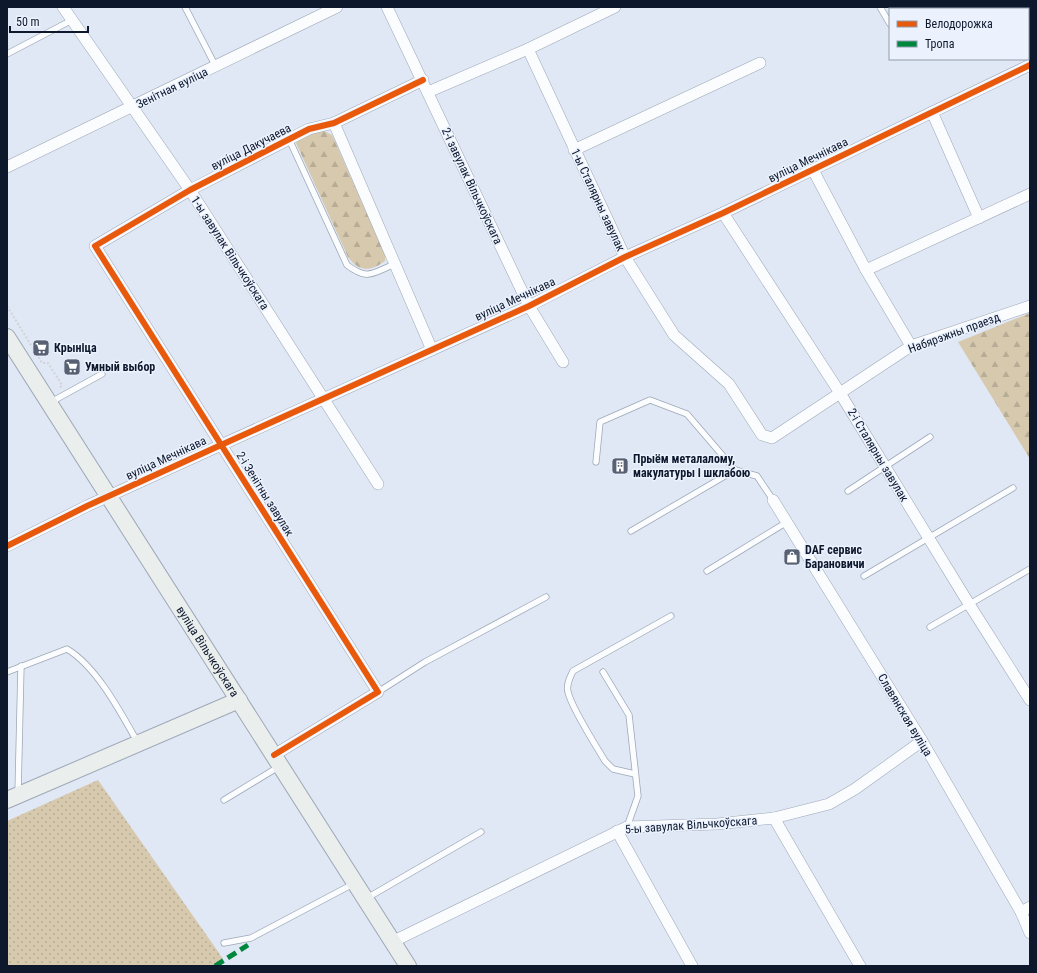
<svg xmlns="http://www.w3.org/2000/svg" width="1037" height="973" font-family="'Roboto Condensed',sans-serif">
  <defs>
    <pattern id="grass-dots" width="8" height="8" patternUnits="userSpaceOnUse"><rect width="8" height="8" fill="#d7c9ae"/><path d="M2 2h.1M6 6h.1" fill="none" stroke="#b7ac96" stroke-width="1.8" stroke-linecap="round"/></pattern>
    <pattern id="forest-firs" width="22" height="20" patternUnits="userSpaceOnUse"><rect width="22" height="20" fill="#d7c9ae"/><path d="M5 1l3.5 6h-7zM16 11l3.5 6h-7z" fill="#b7ac96"/></pattern>
  </defs>
  <rect width="100%" height="100%" fill="#e0e8f5"/>
  <polygon fill="url(#grass-dots)" points="98,780 219,953 224,961 213,966 7,966 7,821"/>
  <g fill="url(#forest-firs)">
    <path d="M 324,131 L 332,135 L 385,254 L 385,261 C 370,272 359,272 348,257 L 296,143 C 302,135 314,132 324,131 Z"/>
    <polygon points="1030,313 1030,459 958,342"/>
  </g>
  <g fill="none" stroke-linecap="round" stroke-linejoin="round">
    <g stroke="#9ea7b7" stroke-width="7">
      <g id="lane">
        <polyline points="185,7 216,67"/>
        <polyline points="880,7 890,24"/>
        <polyline points="944,9 948,7"/>
        <polyline points="7,54 72,20"/>
        <path d="M 289,139 L 347,265 C 368,281 372,273 395,264"/>
        <polyline points="51,402 102,374"/>
        <polyline points="596,462 600,422 650,400 687,414 735,470"/>
        <polyline points="848,491 930,437"/>
        <polyline points="631,531 735,470 757,476 773,500"/>
        <polyline points="707,571 787,522"/>
        <polyline points="864,576 1013,488"/>
        <polyline points="930,627 1030,569"/>
        <path d="M 7,672 L 67,649 C 97,667 121,713 138,743"/>
        <polyline points="603,672 629,715 638,796 627,827"/>
        <polyline points="378,692 425,662 546,597"/>
        <path d="M 635,774 L 613,769 L 605,761 C 595,744 572,709 568,692 C 566,685 570,677 573,671 L 671,616"/>
        <polyline points="18,794 21,666"/>
        <polyline points="224,800 280,766"/>
        <polyline points="367,898 481,832"/>
        <polyline points="224,943 251,938 353,884"/>
      </g>
    </g>
    <g stroke="#9ea7b7" stroke-width="12">
      <g id="street">
        <polyline points="63,7 190,190 378,484"/>
        <polyline points="387,7 529,306 563,362"/>
        <polyline points="528,49 625,257 674,335 729,384 762,435 772,438 911,346 1030,306"/>
        <polyline points="428,92 528,49 615,7"/>
        <polyline points="932,112 979,218"/>
        <polyline points="334,123 432,350"/>
        <polyline points="574,150 760,63"/>
        <polyline points="7,167 337,7"/>
        <polyline points="813,170 866,270 911,346"/>
        <polyline points="723,213 840,393 969,604 1030,700"/>
        <polyline points="866,270 1030,194"/>
        <polyline points="773,500 922,741 1021,912 1030,933"/>
        <polyline points="7,546 87,506 221,445 529,306 625,257 723,213 1030,65"/>
        <polyline points="274,755 378,692 95,246 190,190 309,129 334,123 423,80"/>
        <polyline points="774,818 860,966"/>
        <polyline points="617,831 692,966"/>
        <polyline points="1021,912 1030,907"/>
        <polyline points="392,942 627,827 717,824 774,818 829,804 855,789 922,741"/>
      </g>
    </g>
    <g stroke="#9ea7b7" stroke-width="18">
      <g id="secondary">
        <path id="s1" d="M 7,337 L 408,966"/>
        <polyline points="7,800 239,700"/>
      </g>
    </g>
    <polyline stroke="#d1d3d7" stroke-width="2" stroke-dasharray="2 2" stroke-linecap="butt" points="7,306 42,363 48,363 62,385 60,388"/>
    <use href="#lane" stroke="#fafcfe" stroke-width="5.5"/>
    <use href="#street" stroke="#fafcfe" stroke-width="11"/>
    <use href="#secondary" stroke="#eaeeec" stroke-width="16"/>
    <polyline stroke="#00873e" stroke-width="5" stroke-dasharray="10 5" stroke-linecap="butt" points="215,966 248,945"/>
    <g stroke="#ebf2fe" stroke-width="8">
      <g id="cycleway">
        <polyline points="7,546 87,506 221,445 529,306 625,257 723,213 1030,65"/>
        <polyline points="274,755 378,692 95,246 190,190 309,129 334,123 423,80"/>
      </g>
    </g>
    <use href="#cycleway" stroke="#e8590c" stroke-width="6"/>
  </g>
  <defs>
    <g id="supermarket-square" transform="scale(0.9)"><rect x="-9" y="-9" width="18" height="18" rx="4" fill="#576173" stroke="#ebf2fe"/><path d="M-6-5.5h2.5l.6 2H6L4.5 2H-2.5L-4.4-4H-6ZM-1.5 3.2a1.3 1.3 0 1 0 .1 0ZM3 3.2a1.3 1.3 0 1 0 .1 0Z" fill="#fff"/></g>
    <g id="building-square" transform="scale(0.9)"><rect x="-9" y="-9" width="18" height="18" rx="4" fill="#576173" stroke="#ebf2fe"/><path d="M-4-6H4V6H1V3H-1V6H-4ZM-2.5-4.3h1.7v1.8h-1.7ZM.8-4.3h1.7v1.8H.8ZM-2.5-1h1.7V.8h-1.7ZM.8-1h1.7V.8H.8Z" fill="#fff"/></g>
    <g id="shop-square" transform="scale(0.9)"><rect x="-9" y="-9" width="18" height="18" rx="4" fill="#576173" stroke="#ebf2fe"/><path d="M-5-2.5h2.3a2.7 3.5 0 0 1 5.4 0H5L5.5 6h-11ZM-1.5-2.5h3a1.5 2.3 0 0 0-3 0Z" fill="#fff"/></g>
  </defs>
  <g fill-rule="evenodd">
    <use href="#supermarket-square" x="41" y="348"/>
    <use href="#supermarket-square" x="72" y="367"/>
    <use href="#building-square" x="620" y="466"/>
    <use href="#shop-square" x="792" y="557"/>
  </g>
  <g text-anchor="middle" dominant-baseline="central" stroke-width="3" stroke-linejoin="round" paint-order="stroke">
    <g font-size="12" fill="#0d182d" stroke="#ebf2fe">
      <text transform="translate(172 88) rotate(-26)">Зенітная вуліца</text>
      <text transform="translate(251 147) rotate(-27)">вуліца Дакучаева</text>
      <text transform="translate(808 160) rotate(-26)">вуліца Мечнікава</text>
      <text transform="translate(472 186) rotate(65)">2-і завулак Вільчкоўскага</text>
      <text transform="translate(598 200) rotate(65)">1-ы Сталярны завулак</text>
      <text transform="translate(230 253) rotate(57)">1-ы завулак Вільчкоўскага</text>
      <text transform="translate(515 299) rotate(-25)">вуліца Мечнікава</text>
      <text transform="translate(954 333) rotate(-20)">Набярэжны праезд</text>
      <text transform="translate(878 455) rotate(59)">2-і Сталярны завулак</text>
      <text transform="translate(166 458) rotate(-25)">вуліца Мечнікава</text>
      <text transform="translate(265 494) rotate(58)">2-і Зенітны завулак</text>
      <text stroke="none"><textPath href="#s1" startOffset="373">вуліца Вільчкоўскага</textPath></text>
      <text transform="translate(905 715) rotate(59)">Славянская вуліца</text>
      <text transform="translate(691 825) rotate(-4)">5-ы завулак Вільчкоўскага</text>
    </g>
    <g font-size="12" font-weight="bold" fill="#0d182d" stroke="#ebf2fe" text-anchor="start">
      <text x="54" y="348">Крыніца</text>
      <text x="85" y="367">Умный выбор</text>
      <text x="633" y="459">Прыём металалому,<tspan x="633" dy="14">макулатуры і шклабою</tspan></text>
      <text x="805" y="550">DAF сервис<tspan x="805" dy="14">Барановичи</tspan></text>
    </g>
  </g>
  <rect width="1037" height="973" fill="none" stroke="#0d182d" stroke-width="16"/>
  <rect x="889" y="8" width="140" height="52" fill="#ebf2fe" stroke="#929baa"/>
  <rect x="897" y="21" width="20" height="6" fill="#e8590c" stroke="#929baa"/>
  <text x="925" y="28" font-size="12" fill="#0d182d">Велодорожка</text>
  <rect x="897" y="41" width="20" height="6" fill="#00873e" stroke="#929baa"/>
  <text x="925" y="48" font-size="12" fill="#0d182d">Тропа</text>
  <path d="M10 26v6h78v-6" fill="none" stroke="#0d182d" stroke-width="2"/>
  <text x="16" y="26" font-size="12" fill="#0d182d" stroke="#ebf2fe" stroke-width="3" paint-order="stroke">50 m</text>
</svg>
